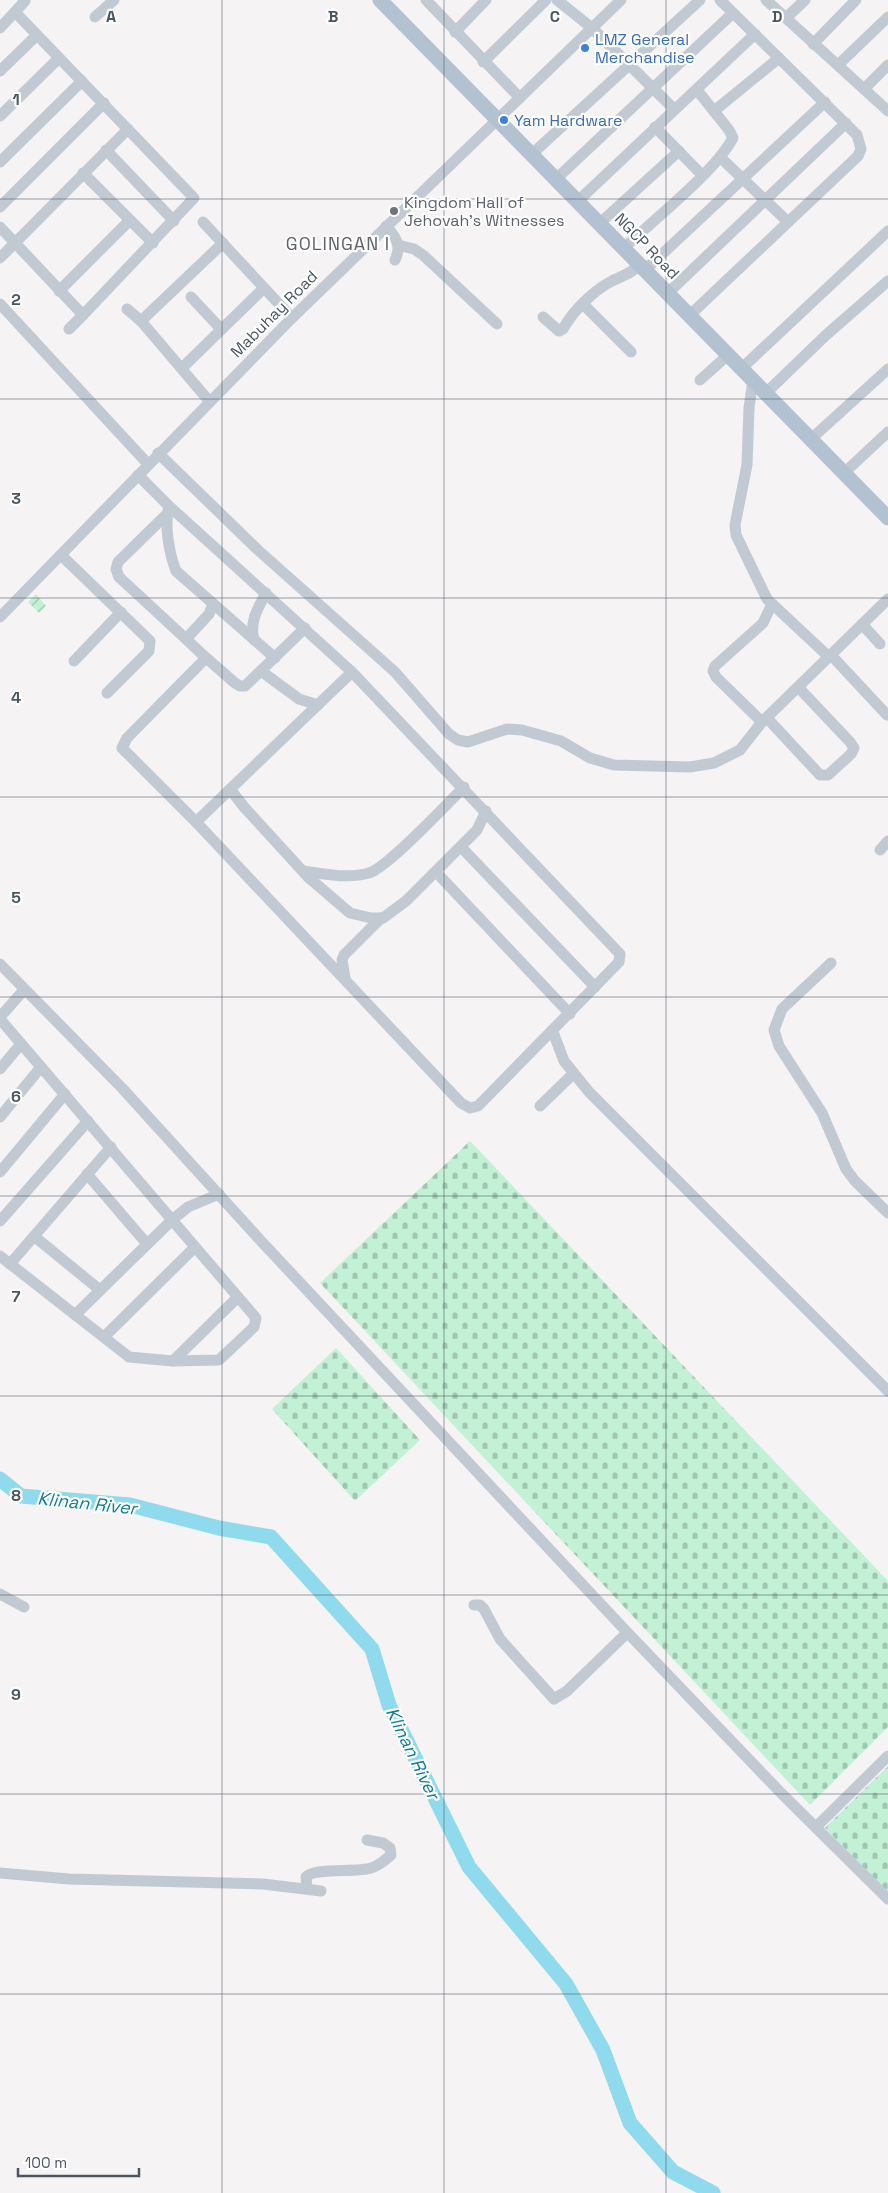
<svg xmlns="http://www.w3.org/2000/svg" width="888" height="2193" font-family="'Space Grotesk',sans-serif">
  <defs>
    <pattern id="cemetery-stones" width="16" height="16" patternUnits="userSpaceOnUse" patternTransform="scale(1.25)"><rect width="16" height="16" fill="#c3f1d5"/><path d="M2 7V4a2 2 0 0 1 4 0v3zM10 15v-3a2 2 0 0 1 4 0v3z" fill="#a0c6b0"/></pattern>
    <pattern id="garden-furrows" width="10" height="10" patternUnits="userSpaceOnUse" patternTransform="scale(1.25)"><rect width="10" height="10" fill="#c3f1d5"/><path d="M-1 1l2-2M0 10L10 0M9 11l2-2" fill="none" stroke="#a0c6b0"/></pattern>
  </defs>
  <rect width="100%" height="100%" fill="#f5f3f3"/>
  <g fill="url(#cemetery-stones)">
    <polygon points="470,1141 888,1581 888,1727 810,1805 320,1283"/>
    <polygon points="336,1348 420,1440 355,1501 272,1409"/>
    <polygon points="888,1766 888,1893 825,1828"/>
  </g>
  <polygon fill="url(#garden-furrows)" points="36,594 46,606 39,613 28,602"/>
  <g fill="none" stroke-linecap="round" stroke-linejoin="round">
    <polyline stroke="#90daee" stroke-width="15" points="0,1479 21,1496 130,1505 219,1528 271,1537 372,1649 389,1705 469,1867 566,1984 603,2050 630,2123 673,2172 713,2193"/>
    <g stroke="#c1cad2" stroke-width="11">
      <polyline points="426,0 520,98"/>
      <polyline points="557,0 592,28 674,109"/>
      <polyline points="766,0 888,111"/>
      <polyline points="95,17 114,0"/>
      <polyline points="786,18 805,0"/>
      <polyline points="0,28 25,1"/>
      <polyline points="455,32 486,0"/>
      <polyline points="813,44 856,0"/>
      <polyline points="483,62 546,0"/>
      <polyline points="838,65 888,17"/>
      <polyline points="0,71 37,35"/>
      <polyline points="864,89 888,65"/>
      <polyline points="714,111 779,58"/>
      <polyline points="0,116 59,58"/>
      <polyline points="655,127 702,175"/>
      <polyline points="106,150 174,221"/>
      <polyline points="532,154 700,0"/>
      <polyline points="720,157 788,222"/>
      <polyline points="0,162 82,81"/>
      <polyline points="83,173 153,243"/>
      <polyline points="556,179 733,13"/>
      <polyline points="578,201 755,34"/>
      <polyline points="0,207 104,103"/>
      <polyline points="203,222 292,318"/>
      <polyline points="600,223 679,151"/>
      <path d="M 386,226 C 396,237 402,246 395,260"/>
      <polyline points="0,227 83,315 194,198 15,12"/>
      <polyline points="398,245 414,249 423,255 497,324"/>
      <path d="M 624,248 C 655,218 713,174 733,138 L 729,130 L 697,90"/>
      <polyline points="0,258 128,129"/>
      <polyline points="645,270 825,102"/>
      <polyline points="59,291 129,221"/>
      <polyline points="668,293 846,123"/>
      <polyline points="191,297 221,329"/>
      <polyline points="0,304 148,464"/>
      <polyline points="583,304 631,352"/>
      <polyline points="127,309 141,321 209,401"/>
      <polyline points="690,315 858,156 861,149 857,135 720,0"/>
      <path d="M 543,317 L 559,331 L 563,329 C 573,311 592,292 610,282 C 621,276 632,274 640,264"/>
      <polyline points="141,321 223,243"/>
      <polyline points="69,329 83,315"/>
      <polyline points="182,368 264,288"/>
      <polyline points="742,368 888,231"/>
      <polyline points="700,380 728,355"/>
      <polyline points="753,380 749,408 747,465 735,525 736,535 767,599 829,657"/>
      <polyline points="766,393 825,336 888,281"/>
      <polyline points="811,439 888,369"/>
      <polyline points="158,453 258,550 395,672 449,734 458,740 468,742 507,729 522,730 561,741 590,758 614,765 690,767 714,763 740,750 762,722 888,599"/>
      <polyline points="844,473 888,432"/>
      <path d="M 138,475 L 169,506 C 164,525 169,553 176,571 L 275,658"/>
      <polyline points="169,506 352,672 620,954 619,962 478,1106 470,1108 461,1103 196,822 352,672"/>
      <polyline points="167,514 118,562 116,569 119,577 186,639"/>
      <polyline points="61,555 150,641 149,651 107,693"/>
      <polyline points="0,617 292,318 621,0"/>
      <polyline points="862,624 880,644"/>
      <path d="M 254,640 C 249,622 258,608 266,593"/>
      <polyline points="831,655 887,715"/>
      <polyline points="204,656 235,683 240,686 245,686 305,628"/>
      <polyline points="74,661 121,612"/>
      <polyline points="261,671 299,699 318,705"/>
      <polyline points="767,718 820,775 828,775 851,754 854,748 850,742 798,687"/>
      <polyline points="762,722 716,677 713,671 715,666 763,623 772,604"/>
      <polyline points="230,789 244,807 308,877 350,913 371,918 383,918 406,901 477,830 486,811"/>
      <polyline points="196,822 122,748 127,738 204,660 204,656 186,639 209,614 213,604"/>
      <polyline points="461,847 595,987"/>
      <polyline points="880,850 888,841"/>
      <path d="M 303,871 C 324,874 348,879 369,873 C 387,868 447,804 464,787"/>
      <polyline points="436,872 570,1014"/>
      <polyline points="831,963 782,1009 774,1030 779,1046 822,1113 846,1169 855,1181 888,1213"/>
      <polyline points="0,964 122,1088 261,1241 625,1630 781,1793 888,1899"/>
      <polyline points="345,978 342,960 344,955 381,918"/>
      <polyline points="0,1017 24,990"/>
      <polyline points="0,1019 238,1297 256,1318 254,1327 219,1360 173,1361 129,1357 0,1256"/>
      <polyline points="553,1032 564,1061 589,1092 888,1391"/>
      <polyline points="0,1069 21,1044"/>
      <polyline points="540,1106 573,1074"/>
      <polyline points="0,1117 41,1067"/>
      <polyline points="0,1172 65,1094"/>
      <polyline points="87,1174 147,1244"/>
      <polyline points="0,1221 88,1121"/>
      <polyline points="35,1237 100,1290"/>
      <polyline points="10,1264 111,1147"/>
      <polyline points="75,1315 172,1220 188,1207 219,1194"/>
      <polyline points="104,1337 195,1247"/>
      <polyline points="173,1361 238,1297"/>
      <polyline points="0,1594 24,1607"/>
      <polyline points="474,1605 480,1605 484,1609 500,1639 554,1699 567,1691 627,1633"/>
      <polyline points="816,1827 888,1756"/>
      <polyline points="0,1873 69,1879 263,1884 321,1891"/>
      <path d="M 307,1889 L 306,1877 C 314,1867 357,1873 371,1868 C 379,1866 385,1860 391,1855 L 390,1848 L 383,1843 L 367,1840"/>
    </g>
    <polyline stroke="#b3c2d1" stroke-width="15" points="380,0 888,518"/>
  </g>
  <path fill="none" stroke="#4a5661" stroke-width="1" stroke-opacity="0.55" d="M 222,0 L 222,2193M 444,0 L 444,2193M 666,0 L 666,2193M 0,199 L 888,199M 0,399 L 888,399M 0,598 L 888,598M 0,797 L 888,797M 0,997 L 888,997M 0,1196 L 888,1196M 0,1396 L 888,1396M 0,1595 L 888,1595M 0,1794 L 888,1794M 0,1994 L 888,1994"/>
  <g fill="#3f7fe0" stroke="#fff" stroke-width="2">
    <circle cx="585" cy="48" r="5"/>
    <circle cx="504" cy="120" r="5"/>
  </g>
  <circle fill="#6b7280" stroke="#fff" stroke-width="2" cx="394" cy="211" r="5"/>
  <g text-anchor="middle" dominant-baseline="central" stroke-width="4.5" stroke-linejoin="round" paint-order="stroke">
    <g font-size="16" fill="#366cbe" stroke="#fff" text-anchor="start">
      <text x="595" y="39">LMZ General<tspan x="595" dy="18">Merchandise</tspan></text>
      <text x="514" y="120">Yam Hardware</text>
    </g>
    <g font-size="16" fill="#5b616d" stroke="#fff" text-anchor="start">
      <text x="404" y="202">Kingdom Hall of<tspan x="404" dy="18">Jehovah's Witnesses</tspan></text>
    </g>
    <g font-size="16" fill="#4a5661" stroke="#fff">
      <text transform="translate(647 246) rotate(46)">NGCP Road</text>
      <text transform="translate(274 314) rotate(-45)">Mabuhay Road</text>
    </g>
    <g font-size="18" letter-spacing="1" fill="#5f6368" stroke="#fff">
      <text x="338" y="243">GOLINGAN I</text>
    </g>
    <g font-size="18" font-style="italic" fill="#0c7c9b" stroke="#fff">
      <text transform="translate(87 1503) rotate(6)">Klinan River</text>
      <text transform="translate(413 1753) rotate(64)">Klinan River</text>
    </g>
  </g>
  <g font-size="16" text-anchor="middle" font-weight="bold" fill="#4a5661" stroke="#fff" stroke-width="4.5" stroke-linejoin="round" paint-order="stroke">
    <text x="111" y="22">A</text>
    <text x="333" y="22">B</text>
    <text x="555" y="22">C</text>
    <text x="777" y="22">D</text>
    <text x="16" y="105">1</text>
    <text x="16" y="305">2</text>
    <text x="16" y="504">3</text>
    <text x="16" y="703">4</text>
    <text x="16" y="903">5</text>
    <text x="16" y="1102">6</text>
    <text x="16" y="1302">7</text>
    <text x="16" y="1501">8</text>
    <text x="16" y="1700">9</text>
  </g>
  <path d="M18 2168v8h121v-8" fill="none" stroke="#4a5661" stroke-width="2.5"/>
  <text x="25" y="2168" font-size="15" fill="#4a5661" stroke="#ffffff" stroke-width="4" paint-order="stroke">100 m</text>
</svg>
